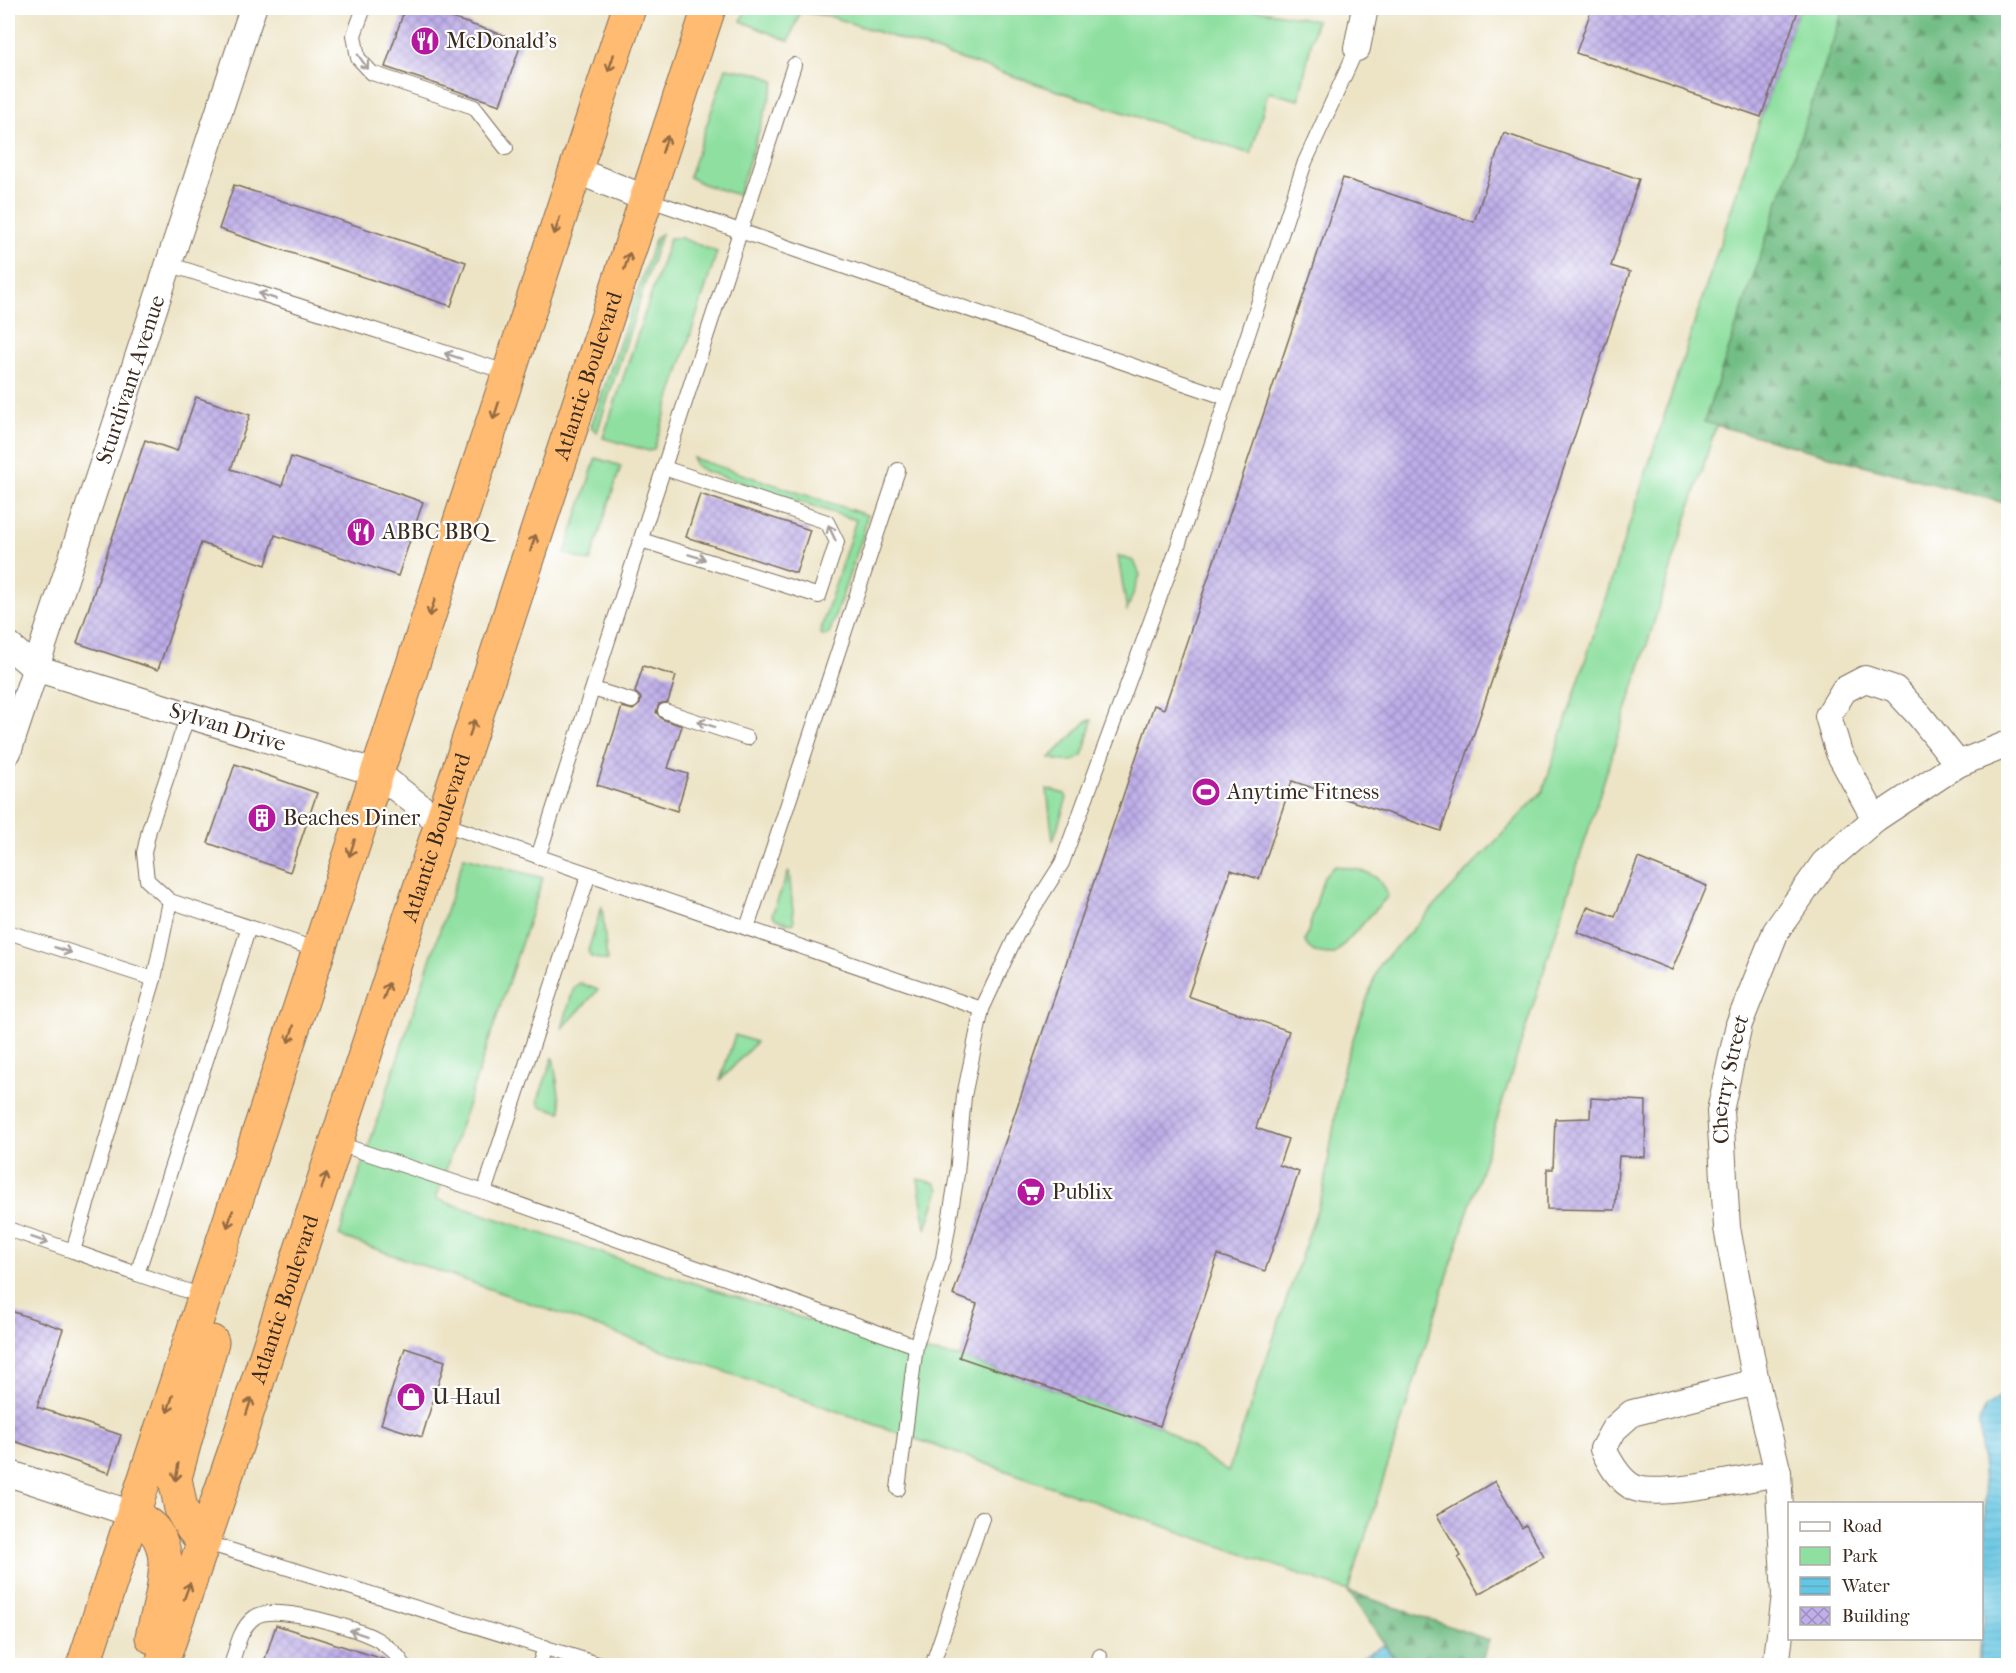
<svg xmlns="http://www.w3.org/2000/svg" width="2016" height="1673" font-family="'IM FELL French Canon',serif">
  <defs>
    <pattern id="forest-firs" width="22" height="20" patternUnits="userSpaceOnUse" patternTransform="scale(1.5)"><rect width="22" height="20" fill="#73be86"/><path d="M5 1l3.5 6h-7zM16 11l3.5 6h-7z" fill="#609b6d"/></pattern>
    <pattern id="water-rules" width="6" height="5" patternUnits="userSpaceOnUse" patternTransform="scale(1.5)"><rect width="6" height="5" fill="#65c6e3"/><path d="M0 2.5h6" fill="none" stroke="#59aac2"/></pattern>
    <pattern id="building-cross-hatch" width="8" height="8" patternUnits="userSpaceOnUse" patternTransform="scale(1.5)"><rect width="8" height="8" fill="#beaeea"/><path d="M0 0l8 8M0 8l8-8" fill="none" stroke="#9c8ebd"/></pattern>
  </defs>
  <rect width="100%" height="100%" fill="#fff"/>
  <filter id="ink" filterUnits="userSpaceOnUse"><feTurbulence type="fractalNoise" baseFrequency=".0167" numOctaves="2"/><feDisplacementMap in="SourceGraphic" scale="12" xChannelSelector="R" yChannelSelector="G"/><feConvolveMatrix kernelMatrix="1 2 1 2 8 2 1 2 1" color-interpolation-filters="sRGB"/></filter>
  <filter id="wash" filterUnits="userSpaceOnUse"><feTurbulence type="fractalNoise" baseFrequency=".008" numOctaves="4" result="noise"/><feDisplacementMap in="SourceGraphic" scale="24" xChannelSelector="R" yChannelSelector="G"/><feGaussianBlur stdDeviation="1.35" result="paint"/><feColorMatrix in="noise" values="0 0 0 0 0 0 0 0 0 0 0 0 0 0 0 0 0 1.4 0 .05"/><feComposite in="paint" operator="in"/></filter>
  <g filter="url(#wash)">
    <rect width="100%" height="100%" fill="#ede4c6"/>
    <g fill="#8fe0a0" stroke="#65855f" stroke-width="1.5">
      <polygon points="746,8 1245,8 1316,20 1299,100 1268,92 1251,154 829,16 800,12 789,41 741,21"/>
      <polygon points="1799,8 1848,8 1348,1591 339,1236 464,857 543,878 436,1199 887,1346 959,1357 1160,1426 1228,1472 1323,1192 1344,1065 1379,965 1543,791 1761,117"/>
      <polygon points="726,68 761,74 775,82 738,195 703,184 689,177"/>
      <polygon points="661,234 597,432 591,427 656,237"/>
      <polygon points="670,238 681,238 717,252 654,449 649,451 603,438"/>
      <polygon points="596,458 621,466 590,562 565,553"/>
      <polygon points="693,458 867,515 864,532 829,634 823,636 820,632 856,520 705,471 695,465"/>
      <polygon points="1118,556 1134,561 1140,575 1127,610"/>
      <path d="M 1092,720 L 1083,756 C 1071,764 1064,762 1050,758 L 1087,721 Z"/>
      <polygon points="1047,789 1065,794 1067,798 1053,841"/>
      <path d="M 1335,866 C 1358,869 1381,871 1388,896 L 1335,954 C 1323,954 1311,955 1305,942 L 1324,876 Z"/>
      <polygon points="789,871 794,923 792,924 776,919 772,914"/>
      <polygon points="602,906 607,961 591,957 588,951"/>
      <polygon points="580,983 598,990 562,1029 574,987"/>
      <polygon points="735,1035 756,1042 720,1081"/>
      <polygon points="553,1057 561,1107 561,1112 540,1106 538,1100"/>
      <polygon points="918,1179 935,1183 939,1189 926,1229"/>
    </g>
    <g fill="url(#forest-firs)" stroke="#577452" stroke-width="1.5">
      <polygon points="1844,8 2008,8 2008,504 1704,422"/>
      <polygon points="1348,1591 1489,1640 1480,1665 1399,1665"/>
    </g>
    <g fill="url(#water-rules)" stroke="#507880" stroke-width="1.5">
      <polygon points="2002,1396 2008,1404 2008,1665 1979,1665 1984,1605 1985,1497 1979,1422 1986,1407"/>
      <polygon points="1384,1645 1399,1665 1351,1665 1355,1661"/>
    </g>
    <g id="blocks">
      <g fill="url(#building-cross-hatch)">
        <polygon points="405,8 421,8 522,41 500,105 385,67"/>
        <polygon points="1592,8 1799,8 1761,117 1576,53"/>
        <polygon points="1504,133 1639,179 1611,266 1630,272 1441,831 1292,781 1259,879 1231,870 1188,996 1289,1031 1256,1128 1288,1139 1279,1165 1299,1172 1265,1271 1218,1255 1160,1426 959,1357 977,1304 953,1295 1154,705 1164,709 1343,178 1474,222"/>
        <polygon points="234,185 466,262 451,306 219,229"/>
        <polygon points="196,397 250,415 231,469 282,486 291,457 423,502 398,576 275,535 266,565 201,543 158,670 77,643 145,440 177,451"/>
        <polygon points="700,494 810,530 796,573 686,537"/>
        <polygon points="643,666 676,676 668,702 659,704 656,712 662,719 682,726 668,768 688,774 677,811 597,785 622,707 633,710 640,704 641,698 635,692"/>
        <polygon points="235,764 317,793 290,872 208,843"/>
        <polygon points="1638,858 1707,886 1672,970 1577,932 1588,906 1615,917"/>
        <polygon points="1591,1098 1646,1101 1645,1157 1619,1156 1615,1210 1547,1209 1547,1169 1553,1169 1555,1119 1590,1118"/>
        <polygon points="8,1310 63,1329 37,1407 121,1435 109,1473 8,1439"/>
        <polygon points="405,1348 445,1361 422,1437 381,1424"/>
        <polygon points="1495,1481 1522,1528 1526,1525 1544,1556 1479,1594 1458,1558 1461,1556 1437,1515"/>
        <polygon points="276,1625 386,1660 385,1665 263,1665"/>
      </g>
    </g>
  </g>
  <g filter="url(#ink)">
    <use href="#blocks" fill-opacity="0" stroke="#796b59" stroke-width="1.5"/>
    <g fill="none" stroke-linecap="round" stroke-linejoin="round">
      <g stroke="#796b59" stroke-width="16">
        <g id="lane">
          <polyline points="364,8 354,35 358,58 372,73 474,107 506,148"/>
          <polyline points="647,199 1227,398"/>
          <polyline points="168,264 509,373"/>
          <polyline points="641,540 819,596 837,542 827,522 664,468"/>
          <polyline points="593,689 632,701"/>
          <polyline points="665,711 747,738"/>
          <polyline points="188,715 149,830 144,853 147,880 170,901 154,979 73,1251 137,1274 249,927"/>
          <polyline points="441,823 982,1009"/>
          <polyline points="538,857 794,65"/>
          <polyline points="170,901 318,950"/>
          <polyline points="747,928 898,470"/>
          <polyline points="8,932 154,979"/>
          <polyline points="336,1143 484,1192 916,1346"/>
          <polyline points="484,1192 589,874"/>
          <polyline points="8,1229 73,1251"/>
          <polyline points="137,1274 205,1297"/>
          <polyline points="898,1489 916,1346 943,1258 957,1174 964,1096 982,1009 1017,934 1062,863 1174,558 1305,162 1357,48"/>
          <polyline points="204,1542 604,1666"/>
          <path d="M 231,1666 C 236,1650 240,1627 255,1617 C 275,1603 358,1628 378,1640 C 388,1647 399,1655 404,1666"/>
          <polyline points="539,1666 545,1647"/>
          <polyline points="932,1666 982,1518"/>
          <polyline points="1097,1666 1100,1656"/>
        </g>
      </g>
      <g stroke="#796b59" stroke-width="28">
        <g id="street">
          <polyline points="1357,48 1365,8"/>
          <polyline points="575,170 647,199"/>
          <path id="s1" d="M 8,645 L 35,668 L 377,773 L 441,823"/>
          <path id="s2" d="M 8,752 L 253,8"/>
          <polyline points="1875,819 1839,753 1828,716 1844,690 1865,679 1895,689 1920,716 1958,764"/>
          <path d="M 1756,1382 L 1632,1413 L 1614,1429 L 1603,1449 C 1610,1463 1620,1482 1635,1488 C 1661,1498 1748,1478 1778,1473"/>
          <polyline points="8,1473 133,1514"/>
          <path id="s3" d="M 1776,1666 L 1785,1595 L 1778,1473 L 1756,1382 L 1727,1228 L 1720,1111 L 1739,1024 L 1776,931 L 1824,863 L 1875,819 L 1958,764 L 2008,744"/>
        </g>
      </g>
      <g stroke="#796b59" stroke-width="35">
        <g id="highway">
          <path d="M 133,1514 C 139,1519 147,1523 152,1528 C 178,1555 159,1606 152,1637"/>
          <polyline points="204,1542 192,1528 181,1509 175,1478 212,1342"/>
          <polyline points="83,1666 629,8"/>
          <path id="s4" d="M 161,1666 L 237,1444 L 709,8"/>
        </g>
      </g>
      <use href="#lane" stroke="#fff" stroke-width="14"/>
      <use href="#street" stroke="#fff" stroke-width="26"/>
      <use href="#highway" stroke="#ffbb71" stroke-width="33"/>
    </g>
    <defs><path id="oneway-shaft" d="M-6 0H5M1.5-3L5.5 0L1.5 3" fill="none" stroke-width="1.6" stroke-linecap="round" stroke-linejoin="round" transform="scale(1.5)"/></defs>
    <g stroke="#a79f9a">
      <use href="#oneway-shaft" transform="translate(363 62) rotate(55)"/>
      <use href="#oneway-shaft" transform="translate(267 296) rotate(-162)"/>
      <use href="#oneway-shaft" transform="translate(453 356) rotate(-162)"/>
      <use href="#oneway-shaft" transform="translate(832 533) rotate(-115)"/>
      <use href="#oneway-shaft" transform="translate(697 557) rotate(17)"/>
      <use href="#oneway-shaft" transform="translate(706 724) rotate(-162)"/>
      <use href="#oneway-shaft" transform="translate(63 950) rotate(18)"/>
      <use href="#oneway-shaft" transform="translate(40 1240) rotate(19)"/>
      <use href="#oneway-shaft" transform="translate(358 1633) rotate(-162)"/>
    </g>
    <g stroke="#936b43">
      <use href="#oneway-shaft" transform="translate(611 63) rotate(108)"/>
      <use href="#oneway-shaft" transform="translate(665 144) rotate(-72)"/>
      <use href="#oneway-shaft" transform="translate(557 226) rotate(108)"/>
      <use href="#oneway-shaft" transform="translate(627 261) rotate(-72)"/>
      <use href="#oneway-shaft" transform="translate(496 411) rotate(108)"/>
      <use href="#oneway-shaft" transform="translate(533 543) rotate(-72)"/>
      <use href="#oneway-shaft" transform="translate(432 608) rotate(108)"/>
      <use href="#oneway-shaft" transform="translate(472 728) rotate(-72)"/>
      <use href="#oneway-shaft" transform="translate(352 848) rotate(108)"/>
      <use href="#oneway-shaft" transform="translate(386 991) rotate(-72)"/>
      <use href="#oneway-shaft" transform="translate(291 1034) rotate(108)"/>
      <use href="#oneway-shaft" transform="translate(324 1181) rotate(-72)"/>
      <use href="#oneway-shaft" transform="translate(230 1219) rotate(108)"/>
      <use href="#oneway-shaft" transform="translate(170 1404) rotate(108)"/>
      <use href="#oneway-shaft" transform="translate(249 1406) rotate(-72)"/>
      <use href="#oneway-shaft" transform="translate(177 1472) rotate(99)"/>
      <use href="#oneway-shaft" transform="translate(187 1591) rotate(-70)"/>
    </g>
  </g>
  <defs>
    <g id="restaurant-disc" transform="scale(1.5)"><circle r="9.5" fill="#b5179e" stroke="#fff"/><path d="M-5-6h1v4h1v-4h1v4h1v-4h1v5L-1.5 .5V6h-2V.5L-5-1ZM5-6V6H3V1.5H1.5Q1.5-4 5-6Z" fill="#fff"/></g>
    <g id="stadium-disc" transform="scale(1.5)"><circle r="9.5" fill="#b5179e" stroke="#fff"/><path d="M0-5a6.5 5 0 1 0 0 10a6.5 5 0 1 0 0-10ZM-3.5-1.8h7v3.6h-7Z" fill="#fff"/></g>
    <g id="building-disc" transform="scale(1.5)"><circle r="9.5" fill="#b5179e" stroke="#fff"/><path d="M-4-6H4V6H1V3H-1V6H-4ZM-2.5-4.3h1.7v1.8h-1.7ZM.8-4.3h1.7v1.8H.8ZM-2.5-1h1.7V.8h-1.7ZM.8-1h1.7V.8H.8Z" fill="#fff"/></g>
    <g id="supermarket-disc" transform="scale(1.5)"><circle r="9.5" fill="#b5179e" stroke="#fff"/><path d="M-6-5.5h2.5l.6 2H6L4.5 2H-2.5L-4.4-4H-6ZM-1.5 3.2a1.3 1.3 0 1 0 .1 0ZM3 3.2a1.3 1.3 0 1 0 .1 0Z" fill="#fff"/></g>
    <g id="shop-disc" transform="scale(1.5)"><circle r="9.5" fill="#b5179e" stroke="#fff"/><path d="M-5-2.5h2.3a2.7 3.5 0 0 1 5.4 0H5L5.5 6h-11ZM-1.5-2.5h3a1.5 2.3 0 0 0-3 0Z" fill="#fff"/></g>
  </defs>
  <g fill-rule="evenodd">
    <use href="#restaurant-disc" x="425" y="41"/>
    <use href="#restaurant-disc" x="361" y="532"/>
    <use href="#stadium-disc" x="1206" y="792"/>
    <use href="#building-disc" x="262" y="818"/>
    <use href="#supermarket-disc" x="1031" y="1192"/>
    <use href="#shop-disc" x="411" y="1397"/>
  </g>
  <g text-anchor="middle" dominant-baseline="central" stroke-width="4.5" stroke-linejoin="round" paint-order="stroke">
    <g font-size="22" fill="#3b2a1e" stroke="#fff" text-anchor="start">
      <text x="446" y="41">McDonald's</text>
      <text x="382" y="532">ABBC BBQ</text>
      <text x="1227" y="792">Anytime Fitness</text>
      <text x="283" y="818">Beaches Diner</text>
      <text x="1052" y="1192">Publix</text>
      <text x="432" y="1397">U-Haul</text>
    </g>
    <g font-size="22" fill="#3b2a1e" stroke="#fff">
      <text stroke="none"><textPath href="#s4" startOffset="1359">Atlantic Boulevard</textPath></text>
      <text stroke="none"><textPath href="#s2" startOffset="392">Sturdivant Avenue</textPath></text>
      <text stroke="none"><textPath href="#s1" startOffset="237">Sylvan Drive</textPath></text>
      <text stroke="none"><textPath href="#s4" startOffset="873">Atlantic Boulevard</textPath></text>
      <text stroke="none"><textPath href="#s3" startOffset="594">Cherry Street</textPath></text>
      <text stroke="none"><textPath href="#s4" startOffset="387">Atlantic Boulevard</textPath></text>
    </g>
  </g>
  <rect width="2016" height="1673" fill="none" stroke="#fff" stroke-width="30"/>
  <rect x="1788" y="1502" width="195" height="138" fill="#ffffff" stroke="#b1aaa5" stroke-width="1.5"/>
  <rect x="1800" y="1522" width="30" height="9" fill="#ffffff" stroke="#b1aaa5" stroke-width="1.5"/>
  <text x="1842" y="1532" font-size="18" fill="#3b2a1e">Road</text>
  <rect x="1800" y="1547" width="30" height="18" fill="#8fe0a0" stroke="#b1aaa5" stroke-width="1.5"/>
  <text x="1842" y="1562" font-size="18" fill="#3b2a1e">Park</text>
  <rect x="1800" y="1577" width="30" height="18" fill="url(#water-rules)" stroke="#b1aaa5" stroke-width="1.5"/>
  <text x="1842" y="1592" font-size="18" fill="#3b2a1e">Water</text>
  <rect x="1800" y="1607" width="30" height="18" fill="url(#building-cross-hatch)" stroke="#b1aaa5" stroke-width="1.5"/>
  <text x="1842" y="1622" font-size="18" fill="#3b2a1e">Building</text>
</svg>
